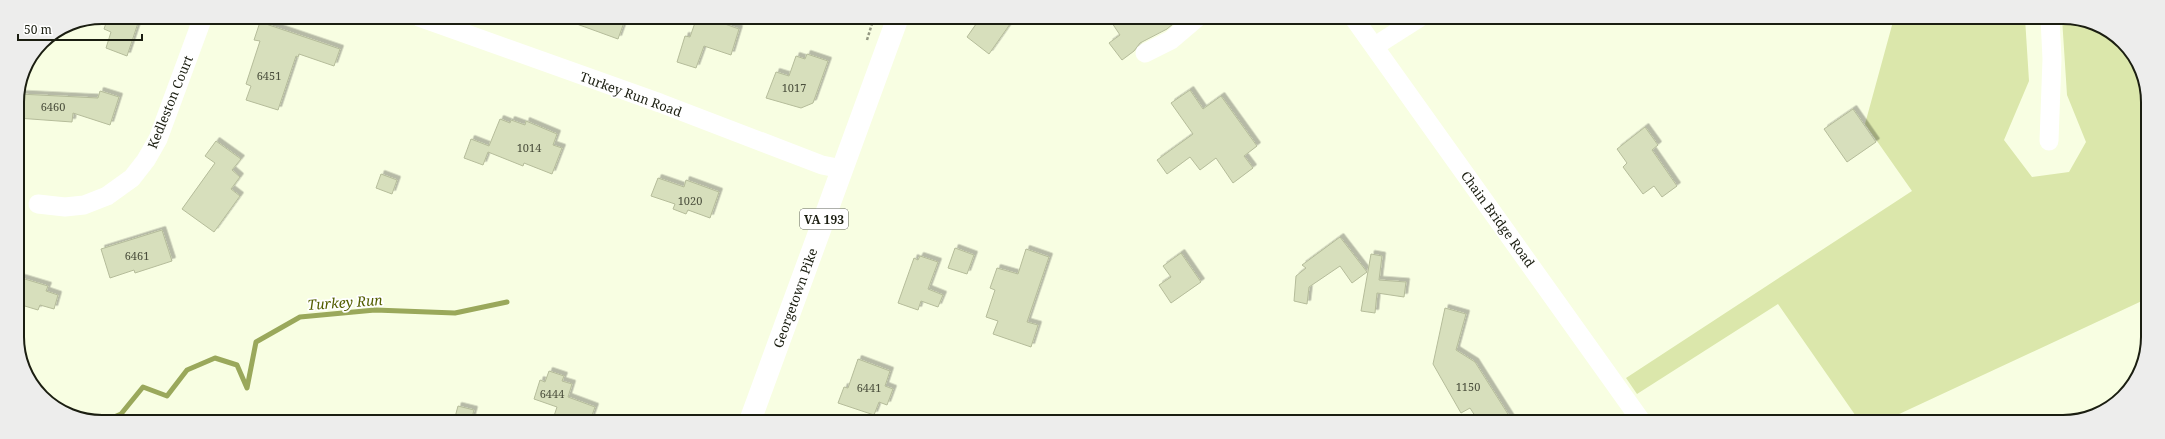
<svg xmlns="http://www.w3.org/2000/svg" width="2165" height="439" font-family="'Noto Serif',serif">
  <defs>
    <filter id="shadow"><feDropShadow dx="3.5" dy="-3.5" stdDeviation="0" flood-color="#0004"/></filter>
  </defs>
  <rect width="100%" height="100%" fill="#f8fee2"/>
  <polygon fill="#dbe7ab" points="1894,18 2025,18 2029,81 2004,140 2032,177 2069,172 2086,142 2067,95 2062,18 2074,18 2119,38 2146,85 2147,302 2144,300 1882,422 1860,422 1778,304 1637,394 1626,378 1912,191 1865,124"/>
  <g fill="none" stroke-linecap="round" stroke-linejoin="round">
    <polyline stroke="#9aa85b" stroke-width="5" points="105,421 121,414 143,387 167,396 187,370 215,358 237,365 247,388 256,342 300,317 375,310 455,313 507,302"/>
  </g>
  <g fill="#d7dfbc" stroke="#b5bc9a" filter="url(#shadow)">
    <polygon points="108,17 140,17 127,56 106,48 111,32 104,29"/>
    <polygon points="563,17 626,17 618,39 563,19"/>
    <polygon points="697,17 724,17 722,23 739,29 731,55 704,46 696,68 677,62 685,36 690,37"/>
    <polygon points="981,17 1015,17 989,54 967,37"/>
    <polygon points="1108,17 1181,17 1167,29 1140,43 1134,51 1122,60 1109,43 1120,35"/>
    <polygon points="260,22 340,49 334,66 299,54 298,57 296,56 278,110 246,100 251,86 246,84 260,41 254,40"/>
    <polygon points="807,54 828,61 813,103 801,108 766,98 776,72 789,76 796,56 805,59"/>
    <polygon points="1190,90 1203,109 1221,96 1257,146 1244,156 1253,168 1233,183 1216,158 1200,170 1190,157 1167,174 1157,160 1193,134 1171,103"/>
    <polygon points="100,91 119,97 110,125 73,113 72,122 17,118 19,94 98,98"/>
    <polygon points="1853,109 1876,142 1847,162 1824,129"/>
    <polygon points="500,119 510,123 511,120 525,125 526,121 557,134 553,145 562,148 552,174 524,163 523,166 488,152 483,165 464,158 471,139 489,146"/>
    <polygon points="1645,127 1658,145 1652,150 1677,186 1662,197 1654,186 1643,194 1623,167 1627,163 1617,149"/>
    <polygon points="216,141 241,159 232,170 240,177 231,189 240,196 214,232 182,209 215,163 205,156"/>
    <polygon points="381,174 397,180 392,194 376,188"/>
    <polygon points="658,178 684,187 686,180 719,192 710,218 688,210 686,214 673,209 675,204 651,196"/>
    <polygon points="162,230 172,261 135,273 134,270 110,278 101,249"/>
    <polygon points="1340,237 1367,272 1352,283 1340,266 1309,287 1307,304 1294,301 1296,276 1306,268 1302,265"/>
    <polygon points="955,248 974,255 967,274 948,268"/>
    <polygon points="1026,249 1049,257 1027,322 1038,325 1031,347 993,334 998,321 986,317 995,290 990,288 997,268 1018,274"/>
    <polygon points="1181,253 1201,282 1171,303 1159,285 1171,277 1163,266"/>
    <polygon points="1371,254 1382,256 1379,280 1406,282 1404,297 1377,293 1375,313 1361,311"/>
    <polygon points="920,256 938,262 928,289 943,295 938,307 921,301 918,310 898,303 914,258 918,260"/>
    <polygon points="18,277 48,286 46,291 58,295 54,309 40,305 38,310 18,304"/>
    <polygon points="1445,308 1466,314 1456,350 1475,362 1513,422 1479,422 1470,408 1461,413 1433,364"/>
    <polygon points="858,359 890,371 885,386 893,389 887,405 879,402 874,415 838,403 844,387 848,388"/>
    <polygon points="549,371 564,376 562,381 572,384 568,397 595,407 590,421 560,421 553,419 557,407 534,399 540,380 545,382"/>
    <polygon points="458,406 474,410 471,421 454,421"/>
  </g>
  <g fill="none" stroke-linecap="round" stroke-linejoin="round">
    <polyline stroke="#949883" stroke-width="2.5" stroke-dasharray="3 2" stroke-linecap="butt" points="867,40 874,17"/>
    <g stroke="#fff" stroke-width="19">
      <polyline points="419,17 660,103 822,165 842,169"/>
      <polyline points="1353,17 1642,422"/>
      <polyline points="1375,46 1419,18"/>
      <polyline points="1145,53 1171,40 1198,17"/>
      <polyline points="2049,141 2052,59 2050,18"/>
      <polyline points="38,204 65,207 84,205 107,196 132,178 146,160 158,139 203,17"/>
    </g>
    <polyline stroke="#fff" stroke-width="22" points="750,421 898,17"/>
  </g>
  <g text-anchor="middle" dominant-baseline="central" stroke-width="3.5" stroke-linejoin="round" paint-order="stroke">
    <g font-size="11" fill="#4a4e3c">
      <text x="269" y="75">6451</text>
      <text x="794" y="87">1017</text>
      <text x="53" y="106">6460</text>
      <text x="529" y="147">1014</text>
      <text x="690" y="200">1020</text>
      <text x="137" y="255">6461</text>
      <text x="1468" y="386">1150</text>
      <text x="869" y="387">6441</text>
      <text x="552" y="393">6444</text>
    </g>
    <rect fill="#fff" stroke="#5f6258" stroke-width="1" x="800" y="209" width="48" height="20" rx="3"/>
    <g font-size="12" font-weight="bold" fill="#1b1e11">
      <text x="824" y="219">VA 193</text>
    </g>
    <g font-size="13" fill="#1b1e11" stroke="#fff">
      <text transform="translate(631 94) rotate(20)">Turkey Run Road</text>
      <text transform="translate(170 102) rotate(-68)">Kedleston Court</text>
      <text transform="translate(1498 219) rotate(54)">Chain Bridge Road</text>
      <text transform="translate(795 298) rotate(-70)">Georgetown Pike</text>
    </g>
    <g font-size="14" font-style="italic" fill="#535e00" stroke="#fff">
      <text transform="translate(345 302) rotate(-4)">Turkey Run</text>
    </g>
  </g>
  <path d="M0 0H2165V439H0ZM102 24H2063A78 78 0 0 1 2141 102V337A78 78 0 0 1 2063 415H102A78 78 0 0 1 24 337V102A78 78 0 0 1 102 24Z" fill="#ededec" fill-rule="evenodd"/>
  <path fill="none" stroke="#1b1e11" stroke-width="2" d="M102 24H2063A78 78 0 0 1 2141 102V337A78 78 0 0 1 2063 415H102A78 78 0 0 1 24 337V102A78 78 0 0 1 102 24Z"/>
  <path d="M18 34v6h124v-6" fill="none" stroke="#1b1e11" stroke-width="2"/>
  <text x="24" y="34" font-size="12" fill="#1b1e11" stroke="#ffffff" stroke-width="3" paint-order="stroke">50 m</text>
</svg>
